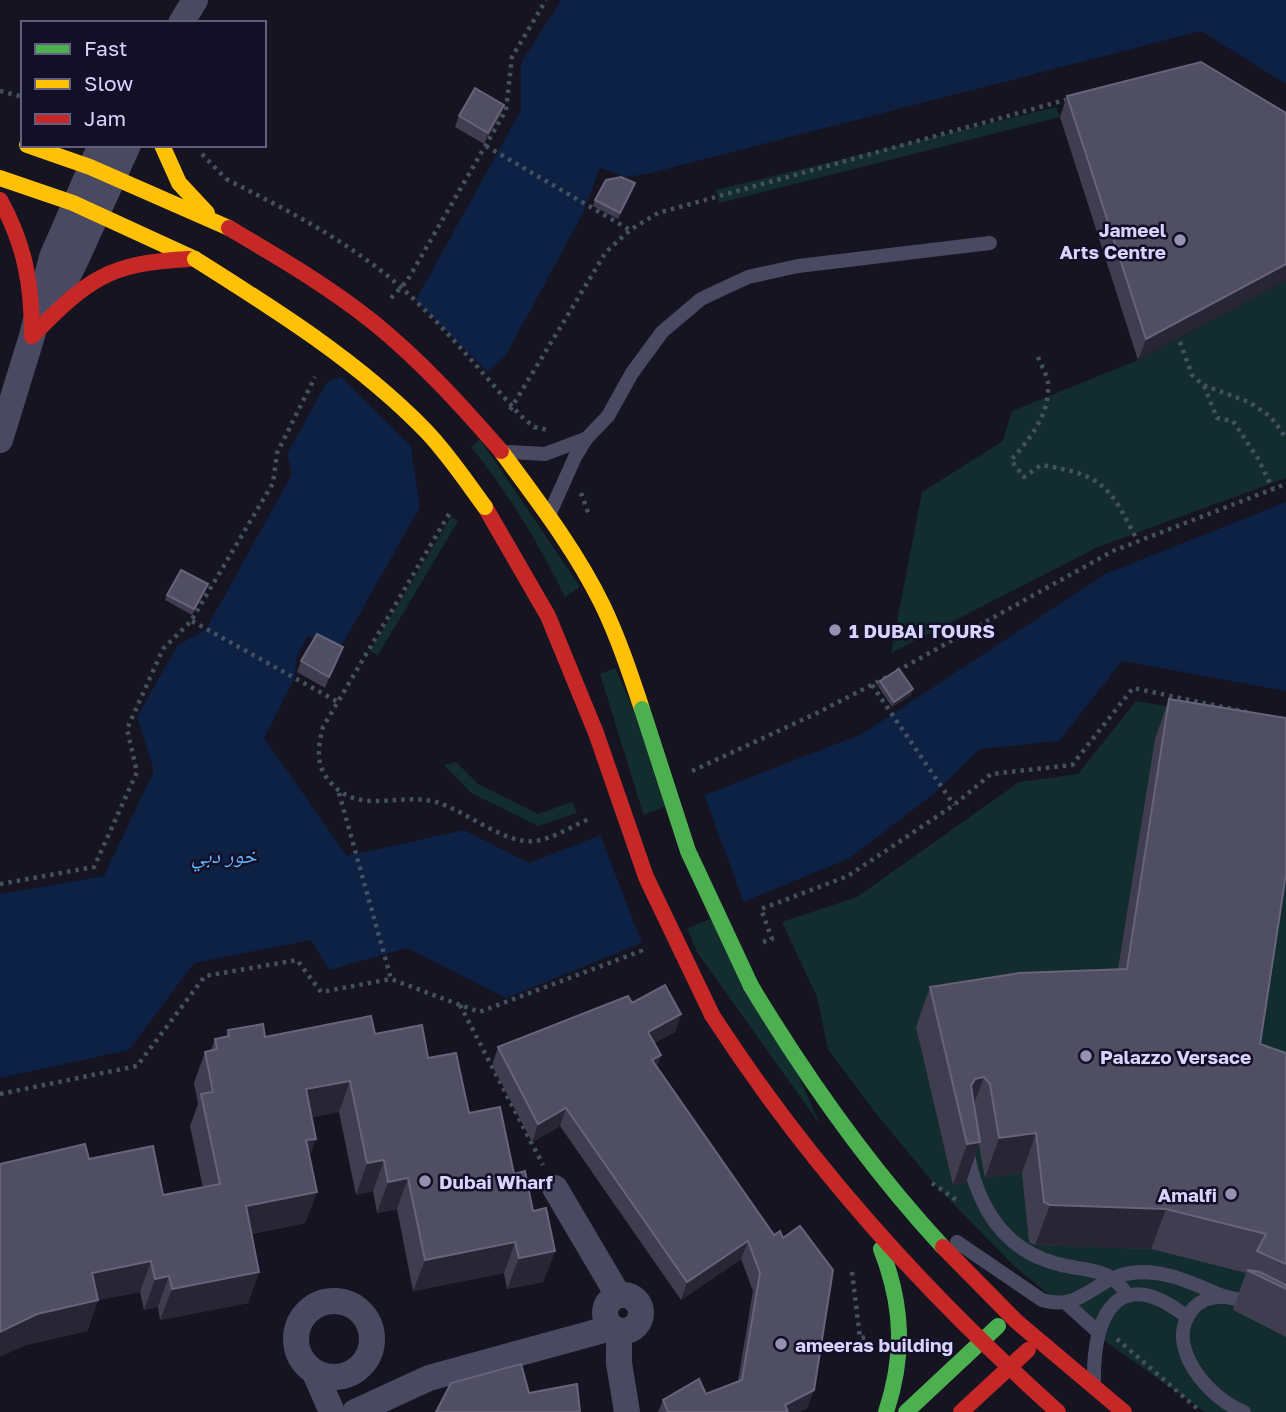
<svg xmlns="http://www.w3.org/2000/svg" width="1286" height="1412" font-family="'Golos Text','Noto Naskh Arabic',sans-serif">
  <rect width="100%" height="100%" fill="#161421"/>
  <g fill="#132c2d">
    <polygon points="1056,107 1060,117 719,203 716,190"/>
    <polygon points="1286,281 1286,478 1098,547 891,653 922,492 1003,441 1012,411 1138,360"/>
    <path d="M 480,439 L 580,587 L 565,597 C 538,542 509,494 471,447 Z"/>
    <polygon points="451,517 458,521 378,655 370,651"/>
    <polygon points="615,668 821,1126 697,952 652,842 600,674"/>
    <polygon points="1136,701 1286,726 1286,1412 1205,1412 1109,1344 1014,1266 936,1186 874,1111 828,1049 817,997 782,922 857,897 1019,782 1078,774"/>
    <polygon points="456,762 478,784 538,814 572,802 577,813 538,826 471,793 444,765"/>
  </g>
  <polygon fill="#0d2144" points="561,0 1286,0 1286,84 1201,31 647,174 626,177 600,168 582,215 506,355 411,450 420,507 343,643 334,647 307,636 296,660 295,677 264,738 347,856 464,830 529,863 862,734 1105,574 1286,502 1286,691 1122,661 1059,741 980,749 935,793 848,859 506,998 407,948 329,970 311,940 194,963 129,1050 0,1078 0,894 104,876 154,771 137,717 177,646 206,629 292,474 287,454 327,382 340,377 417,298 521,110 521,63"/>
  <g fill="#161421">
    <polygon points="413,297 490,374 415,451 338,374"/>
    <polygon points="703,792 745,905 643,946 599,832"/>
  </g>
  <g fill="none" stroke-linecap="round" stroke-linejoin="round">
    <g stroke="#44505f" stroke-width="4.5" stroke-dasharray="3.5 5" stroke-linecap="butt">
      <polyline points="0,91 23,97"/>
      <polyline points="486,146 630,230"/>
      <polyline points="202,154 226,179"/>
      <polyline points="391,298 407,281 506,110 512,57 546,0"/>
      <polyline points="1177,334 1192,375 1203,385 1249,402 1271,417 1286,438"/>
      <path d="M 1038,357 C 1041,365 1048,376 1048,384 C 1050,414 1030,439 1011,460 L 1024,477 L 1041,465 C 1103,475 1109,485 1137,540"/>
      <polyline points="1204,386 1217,418 1233,421 1257,457 1273,489"/>
      <polyline points="510,410 606,252 630,230 658,213 1069,99"/>
      <polyline points="521,416 534,427 548,430"/>
      <polyline points="581,493 589,515"/>
      <path d="M 449,514 L 323,727 C 318,747 315,765 330,782 C 359,816 398,792 436,802 C 465,810 505,845 535,841 C 553,839 572,826 589,819"/>
      <polyline points="192,621 338,702"/>
      <polyline points="897,671 1113,551 1286,484"/>
      <polyline points="872,685 954,805"/>
      <polyline points="692,771 815,714 889,676"/>
      <polyline points="339,793 391,979"/>
      <polyline points="0,884 94,867 137,772 127,729 163,649 191,621 273,483 277,453 315,377"/>
      <polyline points="763,942 772,939 761,909 848,876 954,805 991,774 1072,765 1133,688 1247,712"/>
      <polyline points="460,1005 543,1165"/>
      <polyline points="0,1094 137,1066 205,976 297,960 321,992 391,979 479,1012 641,951 642,954"/>
      <polyline points="932,1183 959,1202"/>
      <polyline points="852,1272 860,1338 869,1337"/>
      <polyline points="1117,1339 1200,1411"/>
    </g>
    <g stroke="#4a4962" stroke-width="14">
      <polyline points="510,452 545,454 585,439"/>
      <polyline points="550,513 575,457 586,439 608,416 632,373 662,332 701,299 748,277 798,266 990,243"/>
      <path d="M 967,1151 C 977,1205 1002,1250 1058,1264 C 1086,1272 1112,1266 1127,1296"/>
      <path d="M 957,1242 L 1042,1300 C 1082,1312 1094,1278 1131,1273 C 1164,1268 1196,1285 1225,1297"/>
      <polyline points="1067,1304 1097,1331"/>
      <path d="M 1094,1381 C 1093,1314 1118,1263 1187,1317"/>
      <path d="M 1244,1412 C 1210,1399 1163,1347 1192,1310 C 1200,1300 1213,1296 1226,1297 C 1247,1300 1267,1312 1286,1322"/>
    </g>
    <g stroke="#4a4962" stroke-width="26">
      <polyline points="181,23 195,0"/>
      <polyline points="52,305 74,264 128,145"/>
      <polyline points="0,440 32,336 52,257 101,145"/>
      <polyline points="555,1188 618,1295"/>
      <circle cx="623" cy="1313" r="18"/>
      <circle cx="334" cy="1339" r="38"/>
      <polyline points="619,1331 619,1363 627,1412"/>
      <polyline points="315,1373 332,1412"/>
      <polyline points="355,1412 429,1378 611,1328"/>
    </g>
    <g stroke="#4caf50" stroke-width="16">
      <path d="M 751,986 C 807,1079 869,1167 943,1247"/>
      <path d="M 881,1249 C 903,1305 905,1355 886,1412"/>
      <polyline points="906,1412 998,1326"/>
    </g>
    <g stroke="#ffc107" stroke-width="16">
      <polyline points="27,145 90,167 229,228"/>
      <polyline points="162,145 179,183 207,213"/>
      <polyline points="0,178 73,203 195,259"/>
      <path d="M 501,451 C 537,500 575,549 602,604 C 618,637 630,673 642,709"/>
    </g>
    <g stroke="#c62828" stroke-width="16">
      <path d="M 0,200 C 25,245 32,285 32,336"/>
      <path d="M 32,336 C 88,279 108,263 189,259"/>
      <polyline points="485,507 548,616 596,733"/>
      <path d="M 712,1015 C 809,1165 925,1293 1058,1412"/>
      <polyline points="943,1247 1016,1321 1124,1412"/>
      <polyline points="961,1412 1028,1350"/>
    </g>
    <path stroke="#44505f" stroke-width="4.5" stroke-dasharray="3.5 5" stroke-linecap="butt" d="M 226,179 C 275,204 323,228 368,261 C 427,303 473,364 521,416"/>
    <polyline stroke="#4caf50" stroke-width="16" points="642,709 688,851 751,986"/>
    <path stroke="#ffc107" stroke-width="16" d="M 195,259 C 276,310 359,362 426,431 C 448,454 466,481 485,507"/>
    <g stroke="#c62828" stroke-width="16">
      <path d="M 229,228 C 278,257 328,286 373,322 C 420,360 461,405 501,451"/>
      <polyline points="596,733 646,877 712,1015"/>
    </g>
  </g>
  <g fill="#403d50">
    <polygon points="1067,96 1286,113 1138,360 1060,117"/>
    <polygon points="459,116 500,116 484,144 455,127"/>
    <polygon points="633,189 618,219 593,206 595,200"/>
    <polygon points="206,590 192,615 165,600 167,595"/>
    <polygon points="343,647 325,688 297,672 301,661"/>
    <polygon points="880,681 911,695 892,707 878,686"/>
    <polygon points="1169,699 1260,1044 1286,1053 1286,1337 1233,1310 1246,1273 1151,1249 1035,1245 1029,1242 1022,1173 985,1178 979,1145 966,1182 953,1185 916,1027 930,987 1118,969 1155,739"/>
    <polygon points="681,1014 675,1032 654,1043 661,1055 657,1066 774,1235 814,1390 807,1408 799,1412 658,1412 663,1400 706,1394 738,1381 753,1291 741,1259 681,1300 560,1126 532,1142 492,1065 498,1047"/>
    <polygon points="228,1030 265,1037 375,1034 428,1058 514,1174 533,1211 555,1251 543,1282 507,1289 504,1273 413,1291 397,1209 377,1213 373,1191 356,1195 339,1112 312,1117 309,1157 317,1192 305,1223 251,1234 259,1272 248,1303 160,1320 158,1307 144,1310 140,1292 98,1300 87,1331 26,1345 89,1159 163,1195 203,1188 190,1126 198,1104 194,1083 205,1052 211,1050 215,1039 226,1037"/>
  </g>
  <g fill="#282635">
    <polygon points="504,105 500,116 484,144 488,133"/>
    <polygon points="1286,264 1286,281 1138,360 1146,339"/>
    <polygon points="343,647 339,658 325,688 329,677"/>
    <polygon points="913,689 911,695 892,707 894,702"/>
    <polygon points="681,1014 675,1032 641,1050 648,1032"/>
    <polygon points="661,1055 654,1073 652,1060"/>
    <polygon points="984,1077 969,1117 960,1115 975,1079"/>
    <polygon points="350,1081 339,1112 295,1120 306,1089"/>
    <polygon points="566,1108 560,1126 532,1142 538,1124"/>
    <polygon points="1036,1133 1022,1173 985,1178 999,1138"/>
    <polygon points="316,1139 305,1170 306,1140"/>
    <polygon points="980,1142 966,1182 953,1185 967,1144"/>
    <polygon points="384,1160 373,1191 356,1195 367,1163"/>
    <polygon points="408,1178 397,1209 377,1213 388,1182"/>
    <polygon points="317,1192 305,1223 234,1237 246,1206"/>
    <polygon points="1050,1205 1166,1209 1151,1249 1035,1245"/>
    <polygon points="748,1241 741,1259 681,1300 687,1282"/>
    <polygon points="515,1242 504,1273 413,1291 425,1260"/>
    <polygon points="555,1251 543,1282 507,1289 519,1258"/>
    <polygon points="151,1261 140,1292 98,1300 87,1331 26,1345 0,1357 0,1332 92,1273"/>
    <polygon points="259,1272 248,1303 160,1320 172,1289"/>
    <polygon points="169,1276 158,1307 144,1310 155,1279"/>
    <polygon points="814,1390 807,1408 799,1412 783,1412 785,1405"/>
  </g>
  <g fill="#504e63" stroke="#66637b" stroke-width="2">
    <polygon points="1201,62 1286,113 1286,264 1146,339 1067,96"/>
    <polygon points="475,88 504,105 488,133 459,116"/>
    <polygon points="621,177 635,183 620,213 595,200 606,180"/>
    <polygon points="181,570 208,584 194,609 167,595"/>
    <polygon points="317,634 343,647 329,677 301,661"/>
    <polygon points="899,669 913,689 894,702 880,681"/>
    <polygon points="1169,699 1286,718 1286,874 1260,1044 1286,1053 1286,1264 1257,1251 1266,1234 1166,1209 1050,1205 1044,1202 1036,1133 999,1138 990,1084 984,1077 975,1079 971,1086 980,1142 967,1144 930,987 1019,973 1127,969"/>
    <polygon points="665,985 681,1014 648,1032 661,1055 652,1060 774,1235 780,1231 783,1238 800,1226 833,1270 814,1390 785,1405 788,1412 668,1412 663,1400 699,1379 706,1394 742,1380 760,1273 748,1241 687,1282 566,1108 538,1124 498,1047 628,996 632,1003"/>
    <polygon points="371,1016 375,1034 422,1025 428,1058 456,1053 469,1113 500,1107 514,1174 525,1171 533,1211 546,1208 555,1251 519,1258 515,1242 425,1260 408,1178 388,1182 384,1160 367,1163 350,1081 306,1089 316,1139 306,1140 317,1192 246,1206 259,1272 172,1289 169,1276 155,1279 151,1261 92,1273 98,1300 37,1314 0,1332 0,1164 85,1144 89,1159 153,1146 163,1195 220,1184 201,1094 213,1092 205,1052 217,1049 215,1039 229,1036 228,1030 263,1024 265,1037"/>
    <polygon points="1247,1270 1260,1272 1286,1285 1286,1289"/>
    <polygon points="521,1364 529,1393 577,1384 580,1412 436,1412 451,1383"/>
  </g>
  <g fill="#9591b1" stroke="#130f26" stroke-width="2.5">
    <circle cx="1180" cy="240" r="7"/>
    <circle cx="835" cy="630" r="7"/>
    <circle cx="1086" cy="1056" r="7"/>
    <circle cx="425" cy="1181" r="7"/>
    <circle cx="1231" cy="1194" r="7"/>
    <circle cx="781" cy="1344" r="7"/>
  </g>
  <g text-anchor="middle" dominant-baseline="central" stroke-width="5" stroke-linejoin="round" paint-order="stroke">
    <g font-size="19" font-weight="bold" fill="#d9d4ff" stroke="#130f26" text-anchor="start">
      <text x="1166" y="229" text-anchor="end">Jameel<tspan x="1166" dy="22">Arts Centre</tspan></text>
      <text x="849" y="630">1 DUBAI TOURS</text>
      <text x="1100" y="1056">Palazzo Versace</text>
      <text x="439" y="1181">Dubai Wharf</text>
      <text x="1217" y="1194" text-anchor="end">Amalfi</text>
      <text x="795" y="1344">ameeras building</text>
    </g>
    <g font-size="21" font-style="italic" fill="#62b6ff" stroke="#130f26">
      <text x="224" y="855">خور دبي</text>
    </g>
  </g>
  <rect x="21" y="21" width="245" height="126" fill="#130f26" stroke="#625e7d" stroke-width="2"/>
  <rect x="35" y="44" width="35" height="10" fill="#4caf50" stroke="#625e7d" stroke-width="2"/>
  <text x="84" y="56" font-size="21" fill="#d9d4ff">Fast</text>
  <rect x="35" y="79" width="35" height="10" fill="#ffc107" stroke="#625e7d" stroke-width="2"/>
  <text x="84" y="91" font-size="21" fill="#d9d4ff">Slow</text>
  <rect x="35" y="114" width="35" height="10" fill="#c62828" stroke="#625e7d" stroke-width="2"/>
  <text x="84" y="126" font-size="21" fill="#d9d4ff">Jam</text>
</svg>
